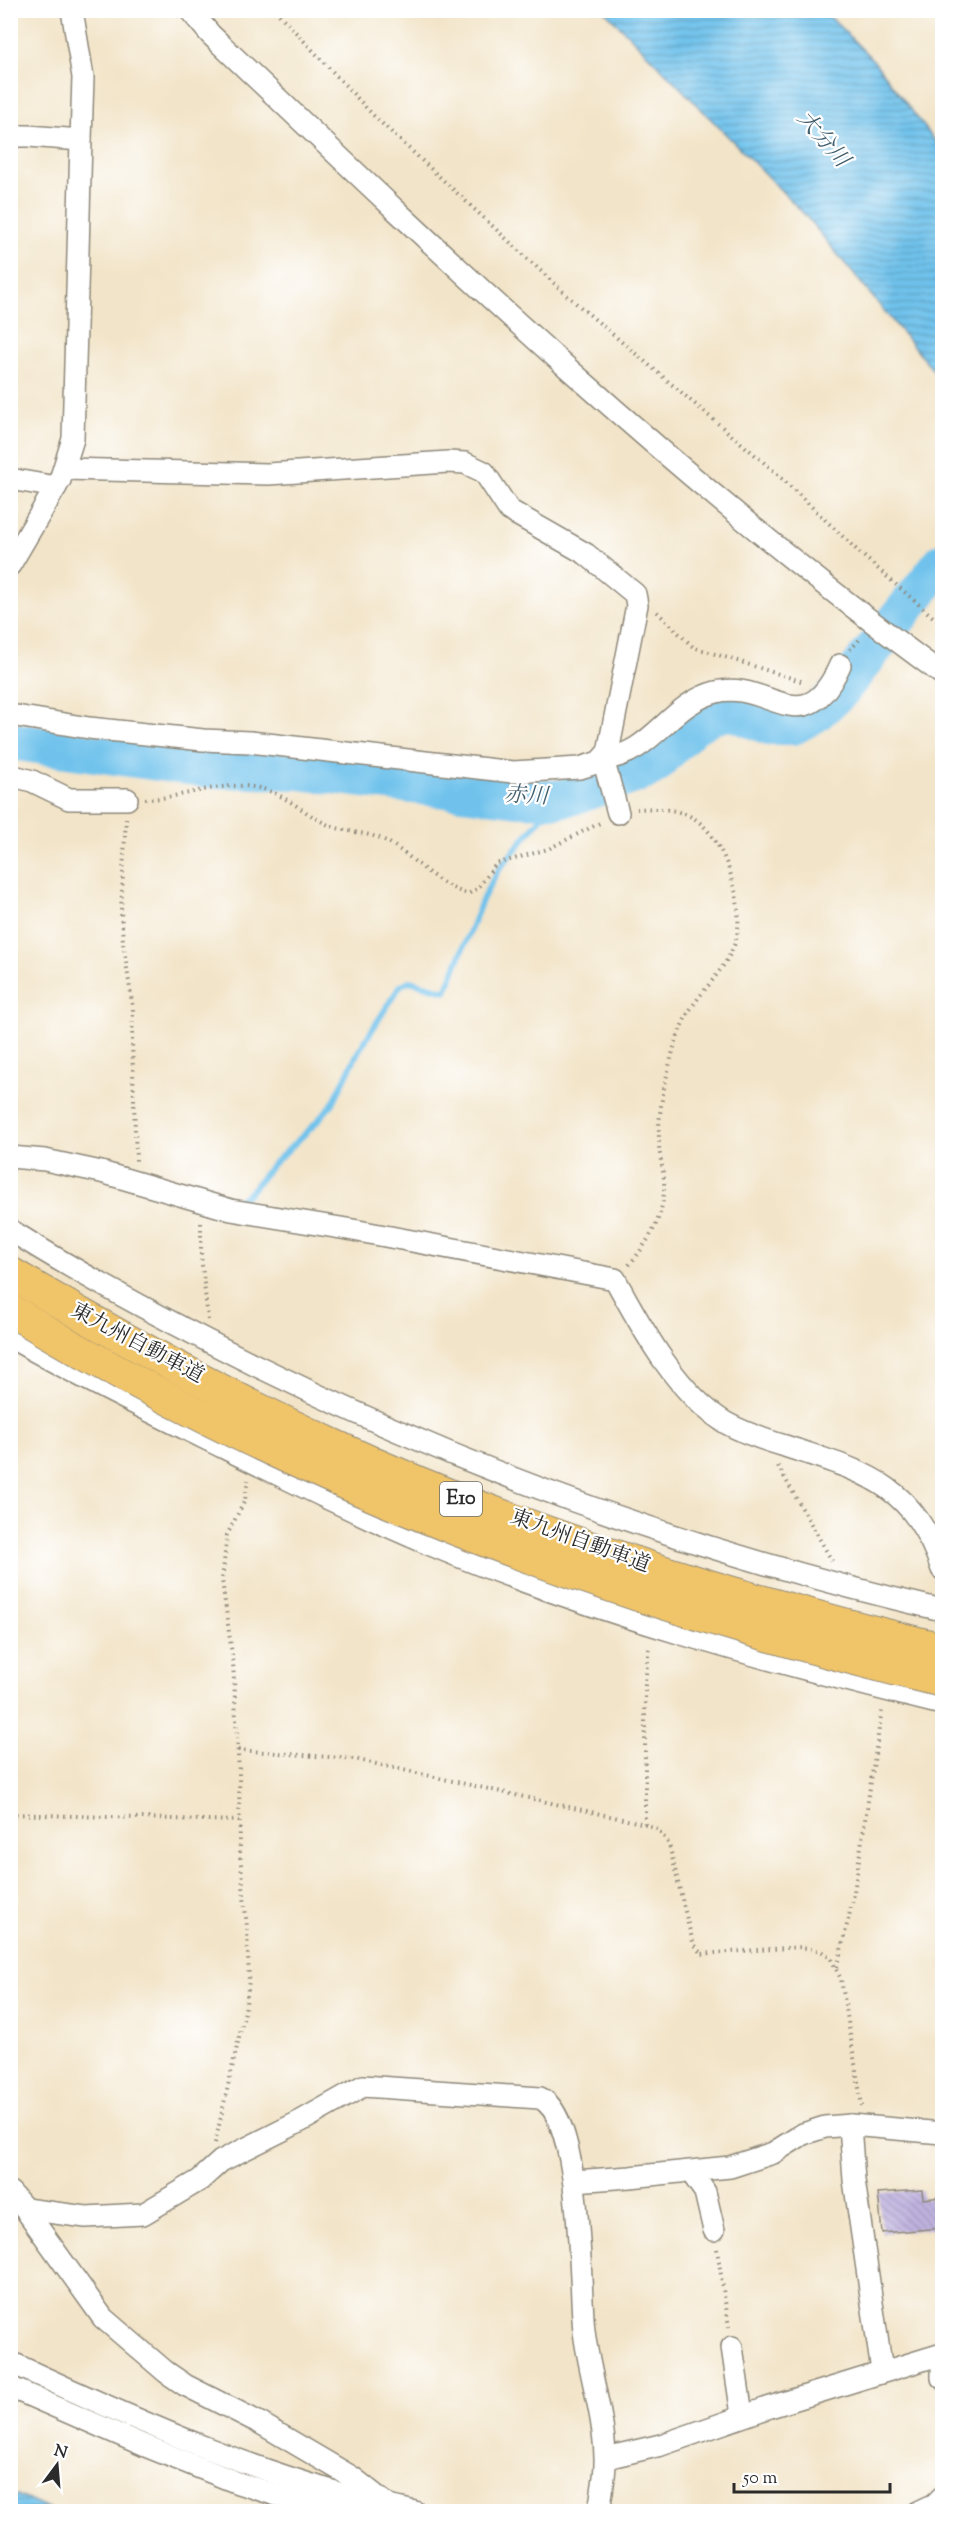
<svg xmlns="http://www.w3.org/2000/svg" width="953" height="2522" font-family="'Sorts Mill Goudy','Noto Serif JP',serif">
  <defs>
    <pattern id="water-rules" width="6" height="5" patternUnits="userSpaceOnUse" patternTransform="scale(1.5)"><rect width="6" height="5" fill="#70c2ec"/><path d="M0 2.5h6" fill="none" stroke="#5c9ebf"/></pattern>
    <pattern id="building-back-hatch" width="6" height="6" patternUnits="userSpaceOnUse" patternTransform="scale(1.5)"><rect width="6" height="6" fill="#c0b4e0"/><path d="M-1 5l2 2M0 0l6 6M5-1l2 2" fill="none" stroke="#9c93b6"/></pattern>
  </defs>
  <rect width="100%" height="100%" fill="#fff"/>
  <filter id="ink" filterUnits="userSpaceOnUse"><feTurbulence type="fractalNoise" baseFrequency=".0167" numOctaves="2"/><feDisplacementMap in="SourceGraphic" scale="12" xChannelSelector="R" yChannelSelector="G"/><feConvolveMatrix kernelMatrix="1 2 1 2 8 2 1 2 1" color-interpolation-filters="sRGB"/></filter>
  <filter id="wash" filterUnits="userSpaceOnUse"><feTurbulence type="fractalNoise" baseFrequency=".008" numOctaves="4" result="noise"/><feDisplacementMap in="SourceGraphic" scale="24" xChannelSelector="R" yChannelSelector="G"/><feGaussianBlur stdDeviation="1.35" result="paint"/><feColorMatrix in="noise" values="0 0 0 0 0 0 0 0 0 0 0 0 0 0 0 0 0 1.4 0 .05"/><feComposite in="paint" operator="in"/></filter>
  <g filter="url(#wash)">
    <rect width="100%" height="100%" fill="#f2e4c8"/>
    <g fill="url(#water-rules)" stroke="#4e768c" stroke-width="1.5">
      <polygon points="605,11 824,11 873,60 942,150 942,381 805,215"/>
      <polygon points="942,553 942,590 933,601 916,589"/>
      <polygon points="10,2492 11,2492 52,2511 11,2511"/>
    </g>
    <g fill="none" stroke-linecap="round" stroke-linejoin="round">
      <polyline stroke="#70c2ec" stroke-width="6" points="229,1201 239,1200 250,1192 272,1165 314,1125 333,1103 358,1052 400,986 409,981 446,991 483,898 499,869 557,799"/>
      <polyline stroke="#70c2ec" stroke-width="38" points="10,741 207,769 298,771 518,798 557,799 577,795 643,772 655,765 692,727 714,714 732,712 769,726 793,726 815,714 840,692 942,562"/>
    </g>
    <g id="blocks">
      <polygon fill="url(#building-back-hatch)" points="922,2190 923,2199 942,2197 942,2228 882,2233 878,2193"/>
    </g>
  </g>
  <g filter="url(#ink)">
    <use href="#blocks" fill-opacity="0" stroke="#8e887a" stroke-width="1.5"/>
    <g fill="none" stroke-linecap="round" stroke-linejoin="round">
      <g stroke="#8e887a" stroke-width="24">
        <g id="minor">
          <path d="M 190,10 L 210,34 C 445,258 680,483 942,674"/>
          <polyline points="10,136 28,136 81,140 83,77 72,10"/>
          <polyline points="10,479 56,487"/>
          <polyline points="10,565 60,480 73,439 81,140"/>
          <polyline points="10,715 89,728 203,740 250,742 513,772 580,768 599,762 608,752 637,605 635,594 586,554 509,510 484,472 465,463 448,462 268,474 65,469"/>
          <polyline points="10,775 32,781 69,799 127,799"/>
          <path d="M 618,813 L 603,759 C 652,755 669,704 716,692 C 769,679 804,746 840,665"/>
          <path d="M 10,1157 L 45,1160 L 101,1172 L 231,1210 L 353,1230 L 615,1279 C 642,1328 676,1393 726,1423 C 744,1433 765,1440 785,1446 C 864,1472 912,1482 942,1569"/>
          <path d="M 10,1230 C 89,1280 171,1323 255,1365 C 474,1473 704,1555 942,1610"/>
          <path d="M 10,1337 C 74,1374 141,1407 208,1440 C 281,1476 355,1513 431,1545 C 596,1614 770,1662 942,1704"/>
          <polyline points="850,2125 854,2180 882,2371"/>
          <polyline points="691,2172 705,2192 714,2230"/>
          <polyline points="574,2181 630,2177 730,2167 773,2153 803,2134 825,2127 851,2125 942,2133"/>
          <polyline points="10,2192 25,2209 103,2318 166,2372 185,2385 260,2423 352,2477 389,2506"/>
          <path d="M 25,2209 L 86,2217 L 143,2214 L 200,2180 L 221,2161 L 301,2121 L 363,2086 L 540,2098 C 583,2117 579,2286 584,2331 C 589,2373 604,2414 605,2457 C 606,2475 601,2494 599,2512"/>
          <polyline points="732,2347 741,2408"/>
          <path d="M 10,2362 C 141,2423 273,2482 415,2512"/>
          <polyline points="10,2387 143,2445 238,2483 331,2512"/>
          <polyline points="606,2458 661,2445 770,2407 942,2354 942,2378"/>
          <polyline points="918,2512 935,2504 942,2497"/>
        </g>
      </g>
      <g stroke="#8e887a" stroke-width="4" stroke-dasharray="1.5 4.5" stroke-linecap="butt">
        <polyline points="275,10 374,116 571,299 774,471 860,553 942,625"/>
        <polyline points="657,612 693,647 804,682"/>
        <polyline points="850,650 861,638"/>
        <path d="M 145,799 C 184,799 224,778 263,789 C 288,796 307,816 331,826 C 349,833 370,832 388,842 C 415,858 436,885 468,894 L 477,889 L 496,864 L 548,849 L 602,822"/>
        <polyline points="126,818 121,910 123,942 133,1009 132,1042 136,1161"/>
        <polyline points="201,1223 201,1256 208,1320"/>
        <path d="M 629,1265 C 650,1240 666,1214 664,1179 C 663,1167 659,1155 659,1143 C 658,1119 662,1095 668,1071 C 673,1049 679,1026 692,1007 C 706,986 726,968 735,943 C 747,908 726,840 695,819 C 677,808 656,808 637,809"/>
        <polyline points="778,1466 832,1561"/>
        <polyline points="238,1750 354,1759 645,1824 658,1829 669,1844 688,1924 693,1942 701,1954 801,1947 821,1951 830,1957 841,1979 862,2106"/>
        <polyline points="10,1814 239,1821"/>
        <polyline points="645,1824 645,1685 649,1645"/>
        <polyline points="837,1967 853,1899 882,1709"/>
        <polyline points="215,2143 245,2011 249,1981 247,1928 240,1854 239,1774 233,1662 222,1580 227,1535 245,1500 248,1480"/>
        <polyline points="717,2249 729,2327"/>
      </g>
      <use href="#minor" stroke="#fff" stroke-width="21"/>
      <g stroke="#8e887a" stroke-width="34" stroke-linecap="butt">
        <g id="highway-bridge">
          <path d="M 10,1273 C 115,1335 222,1394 333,1445 C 527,1535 735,1599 942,1649"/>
          <path d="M 10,1310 C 298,1484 616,1603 942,1681"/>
        </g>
      </g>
      <use href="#highway-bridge" stroke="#f0c469" stroke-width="32"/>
    </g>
  </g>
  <g text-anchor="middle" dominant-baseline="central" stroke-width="4.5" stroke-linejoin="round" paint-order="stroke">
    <rect fill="#fff" stroke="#6b6b6b" stroke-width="1.5" x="440" y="1482" width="42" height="34" rx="4.5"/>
    <g font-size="20" font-weight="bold" fill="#2b2b2b">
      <text x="461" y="1499">E10</text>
    </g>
    <g font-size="21" fill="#2b2b2b" stroke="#fff">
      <text transform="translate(137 1344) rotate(28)">東九州自動車道</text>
      <text transform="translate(580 1542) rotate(20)">東九州自動車道</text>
    </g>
    <g font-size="22" font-style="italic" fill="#43606f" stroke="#fff">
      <text transform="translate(822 140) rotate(49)">大分川</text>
      <text transform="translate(526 797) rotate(3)">赤川</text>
    </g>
  </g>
  <rect width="953" height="2522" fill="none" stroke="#fff" stroke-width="36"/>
  <g transform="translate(57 2465) rotate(16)" stroke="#ffffff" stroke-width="4.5" paint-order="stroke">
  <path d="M0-4.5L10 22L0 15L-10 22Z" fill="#2b2b2b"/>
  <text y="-9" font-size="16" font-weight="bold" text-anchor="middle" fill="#2b2b2b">N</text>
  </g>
  <path d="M734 2483v9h156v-9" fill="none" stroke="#2b2b2b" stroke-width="3"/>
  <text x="743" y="2483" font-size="18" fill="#2b2b2b" stroke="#ffffff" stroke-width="4.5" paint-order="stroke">50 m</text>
</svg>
